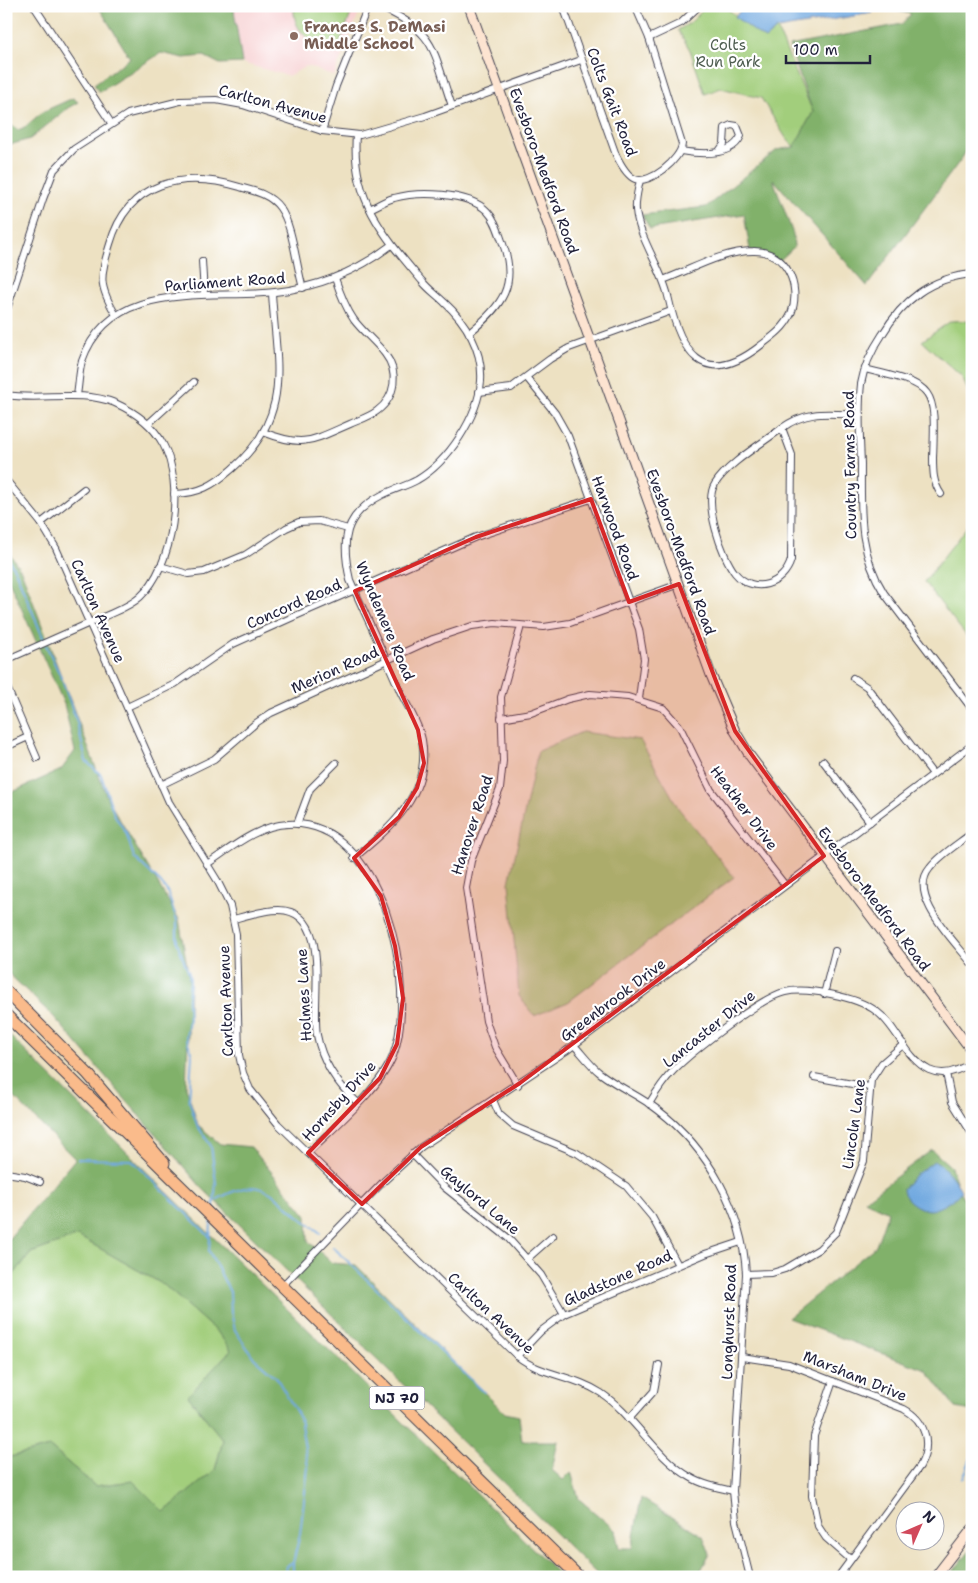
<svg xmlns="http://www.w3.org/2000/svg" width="978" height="1583" font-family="'Shantell Sans',sans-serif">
  <rect width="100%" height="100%" fill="#fff"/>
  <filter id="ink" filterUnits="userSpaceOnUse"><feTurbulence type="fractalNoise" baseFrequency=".02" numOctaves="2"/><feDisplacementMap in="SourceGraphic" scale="10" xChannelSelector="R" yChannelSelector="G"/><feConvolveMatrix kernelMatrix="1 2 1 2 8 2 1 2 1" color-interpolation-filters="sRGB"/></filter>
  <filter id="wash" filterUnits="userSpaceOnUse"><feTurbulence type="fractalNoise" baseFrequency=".0096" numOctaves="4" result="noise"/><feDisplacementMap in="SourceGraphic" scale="20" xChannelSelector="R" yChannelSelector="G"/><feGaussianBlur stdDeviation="1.12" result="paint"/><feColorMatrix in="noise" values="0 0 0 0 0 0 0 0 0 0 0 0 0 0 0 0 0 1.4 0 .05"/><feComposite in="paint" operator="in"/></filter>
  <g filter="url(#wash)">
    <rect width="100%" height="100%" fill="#ede1c2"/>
    <polygon fill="#f7cfd0" points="239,6 362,6 334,76 307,66 288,76 242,63 234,10"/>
    <g fill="#a2ce7b" stroke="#62785b">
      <path d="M 294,6 L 354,6 L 336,53 C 314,44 292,34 294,6 Z"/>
      <polygon points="707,6 724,6 765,39 777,29 813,112 794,147 786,138 761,98 721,88 705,94 690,50 678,30 690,23"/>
      <polygon points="972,320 972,400 962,377 922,341 951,321"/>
      <polygon points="972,520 972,643 924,582"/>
      <polygon points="582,732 640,740 679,809 734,877 568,1002 534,1016 519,996 509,883 538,751"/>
      <polygon points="78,1236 164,1285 219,1334 231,1350 188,1396 223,1440 215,1470 164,1512 133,1481 95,1486 50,1447 6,1458 6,1284 31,1253"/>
    </g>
    <g fill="#81b16b" stroke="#526a53">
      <polygon points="98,6 239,6 234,10 242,63 220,64 204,56 184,58 161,53 99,92 94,84 130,58"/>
      <polygon points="896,6 972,6 972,141 962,158 867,286 773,179 793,234 794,247 779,261 750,250 744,214 650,229 642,215 706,207 777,150 794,147 813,112 789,46 902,24 911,14 894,10"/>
      <polygon points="73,98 78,102 68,108 30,139 6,146 6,125 9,124 18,130 25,127 42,112"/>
      <polygon points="6,549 21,570 108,800 179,919 190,984 186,1087 198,1125 220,1144 251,1147 307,1216 308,1241 332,1263 356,1265 505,1413 519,1416 522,1441 558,1441 552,1470 563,1480 571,1472 579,1499 615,1530 619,1548 632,1548 641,1498 703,1536 710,1554 697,1577 600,1577 202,1188 54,1017 6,971 6,795 61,770 75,751 64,704 6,574"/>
      <polygon points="6,1032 168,1193 562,1577 6,1577 6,1458 50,1447 95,1486 133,1481 164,1512 215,1470 223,1440 188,1396 231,1350 219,1334 164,1285 78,1236 31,1253 6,1284 6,1242 75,1159 6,1089"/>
      <polygon points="932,1150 951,1167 961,1195 972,1210 972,1411 956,1408 926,1370 788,1318 876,1246 888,1212 865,1200"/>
      <polygon points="972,1547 972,1577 949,1577"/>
    </g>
    <g fill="#71a9e0" stroke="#4a668e">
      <polygon points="744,6 874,6 872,13 777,29 765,39 735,17"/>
      <path d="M 934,1161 C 940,1161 959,1184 961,1191 C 956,1199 939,1209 930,1210 C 919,1210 903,1199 903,1189 L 914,1176 Z"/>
    </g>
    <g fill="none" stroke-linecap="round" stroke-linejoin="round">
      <g stroke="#71a9e0" stroke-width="2">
        <polyline points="6,555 16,572 44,640"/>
        <polyline points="46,645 61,677 77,722 86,761 101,775 114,814 126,833 134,857 161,883 167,891 177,920 177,942 189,974 190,981 188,999 189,1021 186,1036 192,1055 189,1100 197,1125 211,1146 216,1183 213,1213"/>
        <polyline points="78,1159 132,1160 209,1236"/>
        <path d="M 216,1200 C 257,1177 267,1187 298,1216 C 305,1222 313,1226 320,1233"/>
        <polyline points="211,1223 209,1251 230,1292 231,1312 235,1330 254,1358 276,1377 300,1418 308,1467 300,1534 293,1563 293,1577"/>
        <polyline points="333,1247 484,1392"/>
        <polyline points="963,1478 972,1456"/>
        <polyline points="285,1577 287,1566 293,1563"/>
        <polyline points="950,1577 951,1576"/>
      </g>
    </g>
  </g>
  <g filter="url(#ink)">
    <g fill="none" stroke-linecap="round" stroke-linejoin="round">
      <g stroke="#403f4f" stroke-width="8">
        <g id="street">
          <polyline points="34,6 111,123"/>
          <path d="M 377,6 C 438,32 432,49 452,106"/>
          <path d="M 563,6 L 616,155 C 620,163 627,176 635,179 C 650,185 681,159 682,144 L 649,38 L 635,6"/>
          <polyline points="649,38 681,23 699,6"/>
          <polyline points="322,131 336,86 368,6"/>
          <path d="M 681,151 C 699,154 732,157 741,136 L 737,126 L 731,125 L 725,128 L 724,144 L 719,151"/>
          <path d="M 640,180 C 638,190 635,200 636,210 C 638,236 662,269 668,296 C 680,351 702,391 760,346 C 772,337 784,329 791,314 C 802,286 786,250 753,251 C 722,251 691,270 663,280"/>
          <path d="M 370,209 C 378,205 386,200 394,198 C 418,191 468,192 487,211 C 495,219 498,230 502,241 C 519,285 502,306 469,333"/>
          <polyline points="202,261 204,294"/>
          <path d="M 972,274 C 930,278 903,300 882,335 C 872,350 864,366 861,384 C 858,410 860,437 861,464 C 861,510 858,552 884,593 L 972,709"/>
          <polyline points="6,312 43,199 54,170 74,149 128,114 180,101 216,100 243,105 322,131 360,135 425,116 581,60"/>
          <path d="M 116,315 C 98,285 100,277 110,244 C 128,181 183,170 240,187 C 255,191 271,195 280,208 C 293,226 296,265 303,288"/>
          <path d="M 865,369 C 935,386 936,385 933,458 C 933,471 933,483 941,494"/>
          <polyline points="527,378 555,413 568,436 639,629 644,659 639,699"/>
          <polyline points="479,392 511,388 550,359 569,348 671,311"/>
          <path d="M 6,395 C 43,401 79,389 115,403 C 135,412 153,425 163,444 C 185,484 174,566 140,597 C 129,607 116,611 103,617 C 71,631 38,646 6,660"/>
          <path d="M 77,395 C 79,384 79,372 82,361 C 111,278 208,300 275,292 C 319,287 356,272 390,246"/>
          <polyline points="148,424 194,382"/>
          <path d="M 782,428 L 792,455 L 791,560 C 784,585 753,595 735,573 C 722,557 703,502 715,484 C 728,463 763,443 782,428 Z"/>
          <path d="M 782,428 C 808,409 830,414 860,415"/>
          <path d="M 263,432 C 304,448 311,441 350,424 C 359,420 369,417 377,411 C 396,397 399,372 385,354 C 376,342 363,332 354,320 C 345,307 340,293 335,278"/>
          <path d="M 6,480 L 41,523 L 56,548 L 169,802 L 217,880 L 230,906 L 236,934 L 239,1055 L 243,1073 L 250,1089 L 278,1124 L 517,1356 C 542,1376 574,1375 601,1393 C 634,1415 654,1456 690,1477 C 703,1485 719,1488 733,1491"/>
          <path d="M 174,494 C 198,494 214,485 232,469 C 294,415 276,364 272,293"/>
          <polyline points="41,523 84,489"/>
          <polyline points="160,566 188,574 204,572 245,555 286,528 299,522 319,521 348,529"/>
          <polyline points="853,678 867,687 933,774"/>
          <polyline points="6,685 37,758"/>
          <polyline points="127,707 175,684 233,644 293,617 476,537 591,499"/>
          <polyline points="501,718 531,713 568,699 590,694 628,697 663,708 680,727 711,790 785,885"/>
          <polyline points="6,747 28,737"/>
          <polyline points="823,761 870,822"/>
          <polyline points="161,785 214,759 256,723 271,713 433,639 472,626 495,623 544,627 570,623 679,584"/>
          <polyline points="297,824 310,789 336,763"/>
          <path d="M 972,833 C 958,844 941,854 930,868 C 906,896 956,942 972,964"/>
          <path d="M 354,858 C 392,827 431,793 422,740 C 419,723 407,706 400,691 C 384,654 367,618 350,580 C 341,541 343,515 382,495 C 394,489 406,486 417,480 C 448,462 478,417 481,381 C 483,350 466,322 444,302 C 437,295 428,289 422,281 C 384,236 351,199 356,135"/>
          <path d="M 207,864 C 231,848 258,825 288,824 C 383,818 419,986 393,1056 C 380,1089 333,1128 308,1153"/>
          <path d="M 234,919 C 248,915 264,910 279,910 C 333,911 311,1000 317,1035 C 322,1062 338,1085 358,1103"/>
          <polyline points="824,994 835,951"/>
          <path d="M 574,1045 C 583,1055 591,1066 600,1073 C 618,1087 640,1096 658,1110 C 708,1148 743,1212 746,1274 L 733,1491 L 736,1521 L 750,1577"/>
          <polyline points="946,1073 952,1102 972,1134"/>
          <polyline points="814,1077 869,1087"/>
          <polyline points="518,1085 495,1047 486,1021 466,888 471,861 500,789 503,761 501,697 521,626"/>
          <polyline points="493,1100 499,1114 513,1126 577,1153 626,1186 652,1217 678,1265"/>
          <path d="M 649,1104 C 656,1092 664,1080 674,1070 C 692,1052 761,997 785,992 C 808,987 857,997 876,1011 C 897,1026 905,1058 929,1070 C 944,1077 959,1071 972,1062"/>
          <polyline points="412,1154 444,1187 508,1238 541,1275 564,1314"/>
          <polyline points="6,1173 25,1176 40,1182"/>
          <polyline points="527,1259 553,1236"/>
          <polyline points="746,1274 772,1273 785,1269 819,1249 836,1232 864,1161 871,1080 882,1063 904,1044"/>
          <polyline points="282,1286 384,1181 421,1147 566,1051 972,745"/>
          <polyline points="517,1356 541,1331 564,1314 705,1254 741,1242"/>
          <path d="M 742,1357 L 789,1364 L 904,1409 C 926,1421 932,1444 920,1466 L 838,1577"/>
          <polyline points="833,1381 814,1436 812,1496 818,1526 826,1538 850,1559"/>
          <polyline points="629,1419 654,1391 659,1365"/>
        </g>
      </g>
      <g stroke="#403f4f" stroke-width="11">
        <g id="secondary">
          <polyline points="469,6 711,675 735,731 750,756 972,1051"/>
          <polyline points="935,1577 972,1529"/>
        </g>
      </g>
      <g stroke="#403f4f" stroke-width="13">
        <g id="highway">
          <polyline points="6,991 88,1074 164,1163"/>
          <polyline points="6,1015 579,1577"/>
        </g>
      </g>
      <use href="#street" stroke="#fff" stroke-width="6"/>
      <use href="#secondary" stroke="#fde4d1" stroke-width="9"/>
      <use href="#highway" stroke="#fabb8b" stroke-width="11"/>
    </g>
  </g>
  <path fill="#d62828" fill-opacity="0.2" stroke="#d62828" stroke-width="4" stroke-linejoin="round" d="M 591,499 L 629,602 L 679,584 L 735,731 L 824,856 L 520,1083 L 421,1147 L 362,1204 L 308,1153 L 380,1078 L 397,1044 L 403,998 L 395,946 L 381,896 L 354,858 L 399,817 L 417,788 L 424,763 L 418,730 L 355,591 L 476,537 Z"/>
  <circle fill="#8d6e63" stroke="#fff" stroke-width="2" cx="294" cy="36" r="5"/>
  <g text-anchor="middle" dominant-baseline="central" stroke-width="4.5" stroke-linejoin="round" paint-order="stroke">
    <rect fill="#fff" stroke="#646476" stroke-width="1" x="369.5" y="1386.5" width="55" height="23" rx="4"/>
    <g font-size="14" font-weight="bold" fill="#22223b">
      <text x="397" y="1398">NJ 70</text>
    </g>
    <g font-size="15" font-weight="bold" fill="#785e54" stroke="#fff" text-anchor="start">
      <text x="304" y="27">Frances S. DeMasi<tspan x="304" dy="17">Middle School</tspan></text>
    </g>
    <g font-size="15" fill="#4f5e51" stroke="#fff">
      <text x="728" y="45">Colts<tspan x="728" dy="17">Run Park</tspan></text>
    </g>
    <g font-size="15" fill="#22223b" stroke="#fff">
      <text transform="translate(612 102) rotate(69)">Colts Gait Road</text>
      <text transform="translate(273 104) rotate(15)">Carlton Avenue</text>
      <text transform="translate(544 171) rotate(70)">Evesboro-Medford Road</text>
      <text transform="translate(225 282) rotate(-4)">Parliament Road</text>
      <text transform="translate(850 465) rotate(-91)">Country Farms Road</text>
      <text transform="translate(615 528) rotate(70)">Harwood Road</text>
      <text transform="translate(681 552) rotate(70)">Evesboro-Medford Road</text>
      <text transform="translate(294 604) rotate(-24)">Concord Road</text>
      <text transform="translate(98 611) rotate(66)">Carlton Avenue</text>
      <text transform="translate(385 621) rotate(67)">Wyndemere Road</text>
      <text transform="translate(335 670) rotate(-24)">Merion Road</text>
      <text transform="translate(744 808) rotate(53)">Heather Drive</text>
      <text transform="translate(472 825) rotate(-72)">Hanover Road</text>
      <text transform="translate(874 899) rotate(53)">Evesboro-Medford Road</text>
      <text transform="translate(304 995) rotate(-93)">Holmes Lane</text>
      <text transform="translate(613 1000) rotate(-37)">Greenbrook Drive</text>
      <text transform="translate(226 1001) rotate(-92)">Carlton Avenue</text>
      <text transform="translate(709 1029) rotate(-39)">Lancaster Drive</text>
      <text transform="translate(339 1101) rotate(-48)">Hornsby Drive</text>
      <text transform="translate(854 1124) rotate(-82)">Lincoln Lane</text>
      <text transform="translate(480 1200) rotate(40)">Gaylord Lane</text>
      <text transform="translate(618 1278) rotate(-24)">Gladstone Road</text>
      <text transform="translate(491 1313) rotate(43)">Carlton Avenue</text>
      <text transform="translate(729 1322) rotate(-88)">Longhurst Road</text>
      <text transform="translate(855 1376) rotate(22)">Marsham Drive</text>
    </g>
  </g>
  <rect width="978" height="1583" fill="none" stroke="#fff" stroke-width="25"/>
  <g transform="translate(920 1526) rotate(45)"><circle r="24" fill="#ffffff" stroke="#a7a7b1"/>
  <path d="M0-4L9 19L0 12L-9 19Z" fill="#d1495b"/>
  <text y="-8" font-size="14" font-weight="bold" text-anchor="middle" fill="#22223b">N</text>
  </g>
  <path d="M786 55v8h84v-8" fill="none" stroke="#22223b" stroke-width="2.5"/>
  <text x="793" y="55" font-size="15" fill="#22223b" stroke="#ffffff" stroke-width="4" paint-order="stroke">100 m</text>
</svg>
